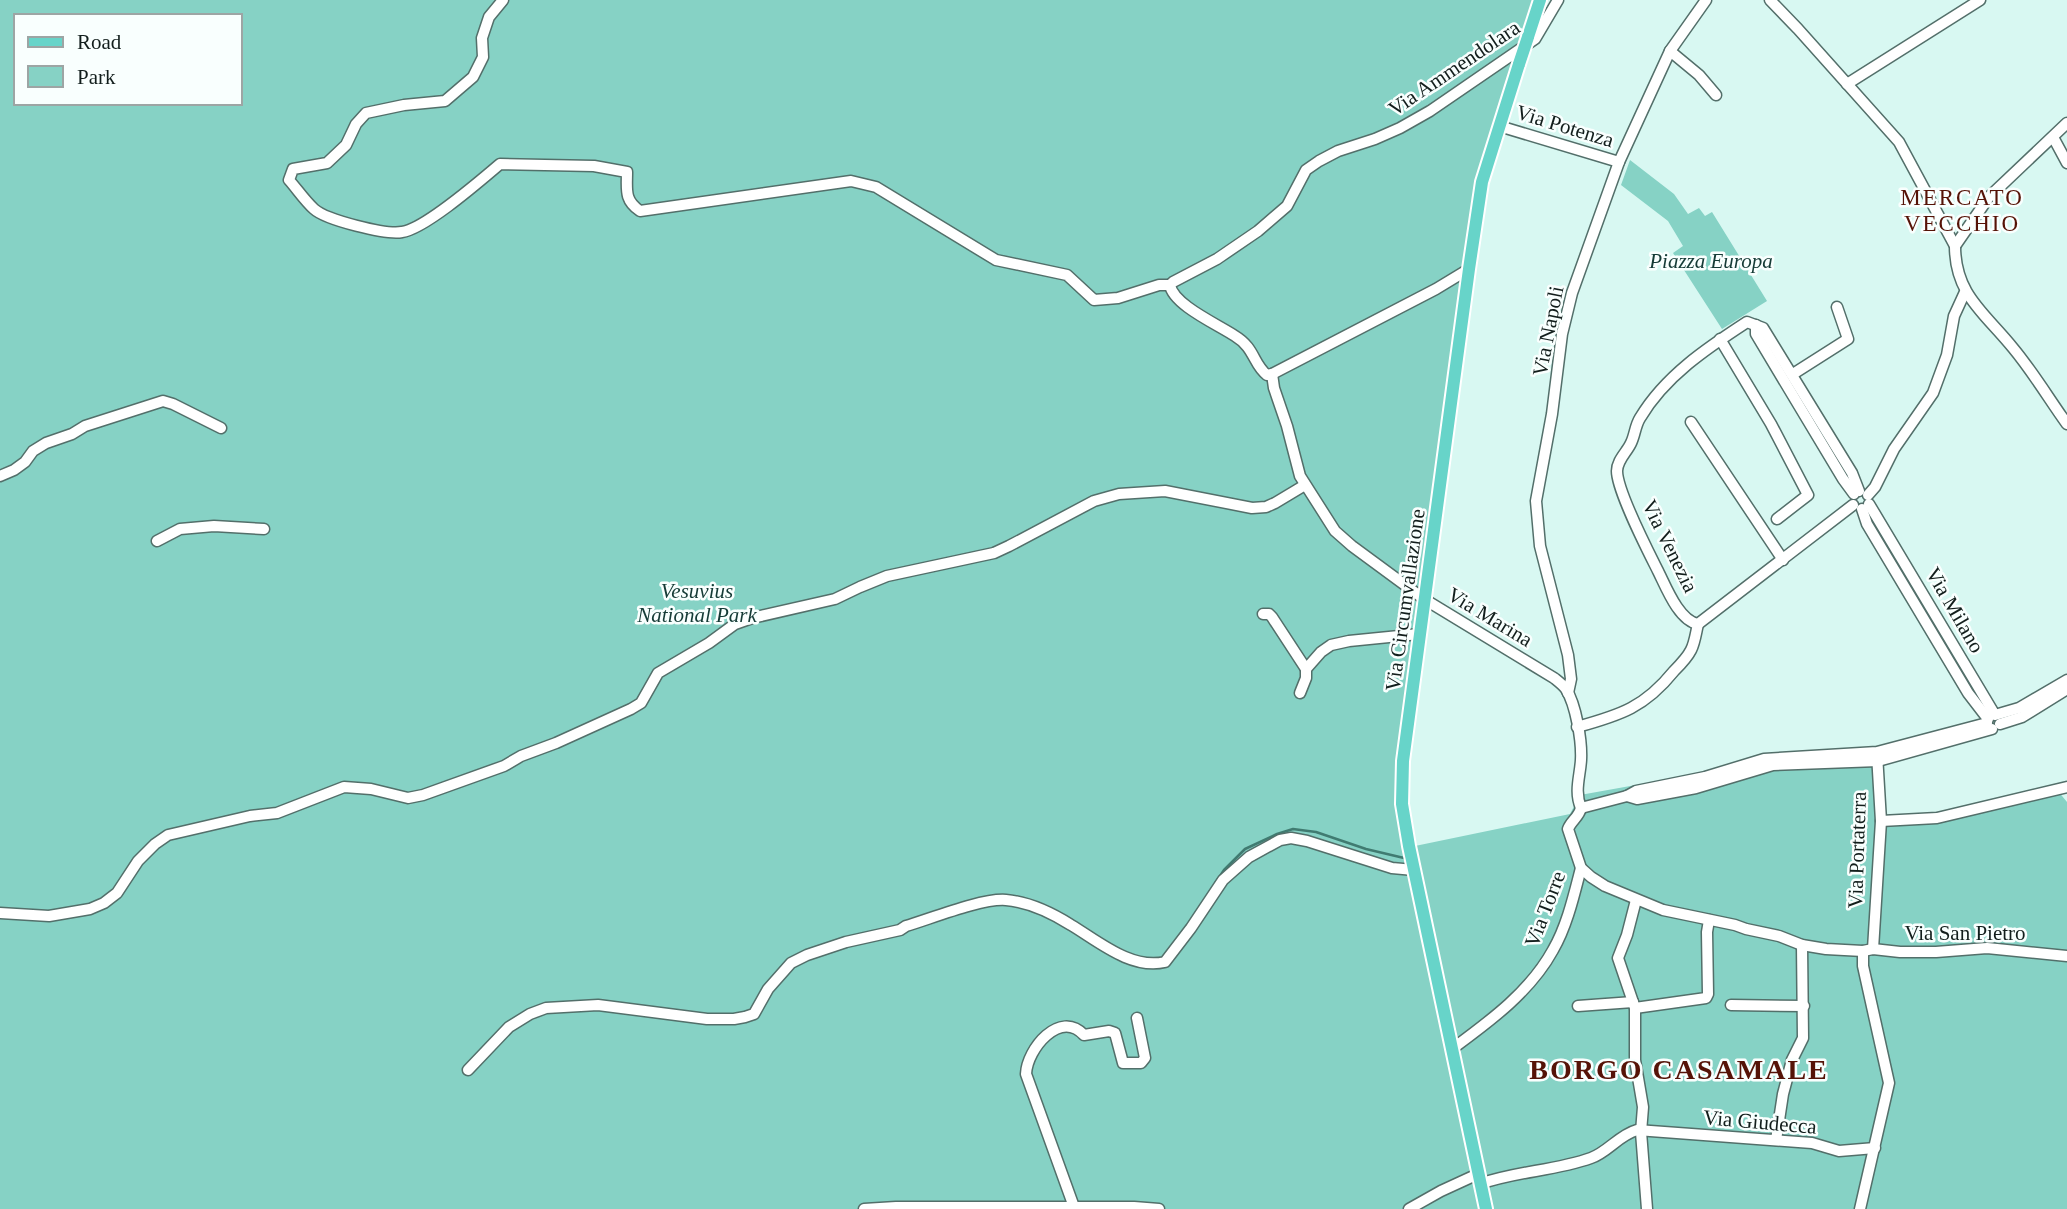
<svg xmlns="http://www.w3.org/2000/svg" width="2067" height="1209" font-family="'Times New Roman',serif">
  <rect width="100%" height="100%" fill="#d8f8f2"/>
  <g fill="#86d2c5" fill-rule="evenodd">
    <path d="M 0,0 L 1545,0 L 1482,192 L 1406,789 L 1415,846 L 1570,814 L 1580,795 L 1686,776 L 1773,755 L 1875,749 L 1887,816 L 1941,814 L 2053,785 L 2067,802 L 2067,1209 L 0,1209 ZM 16,16 L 240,16 L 240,103 L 16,103 Z"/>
    <polygon points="1630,160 1674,194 1688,214 1699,208 1705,216 1712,212 1767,301 1722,329 1673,253 1683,246 1668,221 1621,185"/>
  </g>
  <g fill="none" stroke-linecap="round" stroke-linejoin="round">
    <polyline stroke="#407b71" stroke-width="2.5" points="1216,882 1224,870 1245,849 1277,834 1293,829 1316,832 1366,849 1404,858"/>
    <g stroke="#536f6a" stroke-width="13">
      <g id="minor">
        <path d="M 503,0 L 489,17 L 482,38 L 483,57 L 473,77 L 445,101 L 404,105 L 366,113 L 356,124 L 346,145 L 327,163 L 293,169 L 289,180 C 297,189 305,201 314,209 C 326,220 386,235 402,232 C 425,229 481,180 500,164 L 594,166 L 627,172 C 627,190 624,200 640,211 L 851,181 L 876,187 L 996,260 L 1067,275 L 1094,300 L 1118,298 L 1159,285 L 1170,285"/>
        <path d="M 1770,0 L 1798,29 L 1899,142 L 1955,246 C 1955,295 1985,313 2013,348 C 2033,372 2049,399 2067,424"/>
        <polyline points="1670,51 1699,75 1716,95"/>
        <polyline points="1847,84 1980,0"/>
        <polyline points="1499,126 1619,162"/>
        <polyline points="2053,137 2067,163"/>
        <polyline points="1955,246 1989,197 2067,123"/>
        <path d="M 1469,269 L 1436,289 L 1272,374 L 1267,375 C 1253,364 1255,348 1235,336 C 1219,325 1173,305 1170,285 L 1173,282 L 1217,259 L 1258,231 L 1287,206 L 1306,170 L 1319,161 L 1338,151 L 1375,139 L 1400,128 L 1430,111 L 1535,39 L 1558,0"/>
        <polyline points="1756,325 1756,334 1843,479 1854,494"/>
        <polyline points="1720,339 1771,424 1808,495 1777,519"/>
        <path d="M 1272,374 L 1274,388 L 1287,426 L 1300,476 L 1335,531 L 1352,546 L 1424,599 L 1554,678 C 1559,682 1563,685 1566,689 C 1576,705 1582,741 1581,760 C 1580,777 1574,791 1581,808"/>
        <polyline points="1793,374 1848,339 1837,307"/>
        <polyline points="1691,422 1783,560"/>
        <polyline points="0,476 14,470 25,462 33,451 46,443 72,434 85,426 163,401 173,404 221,428"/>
        <polyline points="1868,495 1875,487 1894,449 1933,393 1947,355 1954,316 1965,292"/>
        <polyline points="1869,504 1995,715 2019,708 2067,680"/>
        <path d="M 1853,505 L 1698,624 C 1679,621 1666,587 1658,571 C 1648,551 1617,491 1617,471 C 1617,460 1627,452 1631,443 C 1635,435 1635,426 1640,418 C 1665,376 1707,348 1747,322 L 1763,328 L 1852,473 L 1859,491"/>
        <polyline points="1862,509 1867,524 1968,693 1988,719"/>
        <polyline points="157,541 180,529 214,526 264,529"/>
        <polyline points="1263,614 1269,614 1272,617 1306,669"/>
        <polyline points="1300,693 1306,678 1306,669 1321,652 1331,645 1349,641 1419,634"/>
        <polyline points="1568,693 1571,679 1568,655 1540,546 1536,501 1552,414 1562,334 1572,293 1619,162 1670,51 1706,0"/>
        <polyline points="2000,724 2022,717 2067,689"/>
        <path d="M 1577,727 C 1621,715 1645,707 1674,671 C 1680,665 1687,658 1691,650 C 1695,642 1696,632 1698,624"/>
        <polyline points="1627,796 1637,799 1696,788 1773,765 1878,761 1992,729"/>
        <path d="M 1581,808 C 1579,817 1571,821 1568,829 L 1581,868 L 1591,877 L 1605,886 L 1663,910 L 1735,925 L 1746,929 L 1779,936 L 1802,945 L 1826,949 L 1863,951 L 1873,949 L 1900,952 L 1936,952 L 1987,948 L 2067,956"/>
        <polyline points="1581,808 1627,796 1636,791 1705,777 1764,759 1877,752 1987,723"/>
        <polyline points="1881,821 1937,818 2067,787"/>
        <polyline points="1636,900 1627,935 1618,958 1635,1008 1635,1060 1643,1107 1641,1132 1647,1209"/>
        <polyline points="0,913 49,916 90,909 104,903 117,893 138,861 155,844 168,835 250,816 277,813 344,787 371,789 408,798 423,795 504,766 521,756 556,743 631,709 641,703 658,673 709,643 735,624 752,618 835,599 860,587 887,576 994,553 1009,546 1094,501 1119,494 1165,491 1252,508 1266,507 1275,503 1305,485"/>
        <polyline points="1873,949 1881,821 1877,754"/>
        <polyline points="1731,1005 1804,1006"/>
        <polyline points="1578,1006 1633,1002"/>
        <polyline points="1635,1008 1706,998 1708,994 1707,932 1709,920"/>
        <path d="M 1452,1049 C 1490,1021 1530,992 1553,950 C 1567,926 1574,895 1581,868"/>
        <path d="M 468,1070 L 509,1027 L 530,1014 L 546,1008 L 598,1005 L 707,1019 L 734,1019 L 745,1017 L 754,1014 L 768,989 L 791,963 L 807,955 L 846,942 L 900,930 L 906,926 C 930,919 982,898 1006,900 C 1029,902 1052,913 1071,925 C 1098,941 1131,970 1165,962 L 1191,928 L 1223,880 L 1249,857 L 1280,840 L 1291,838 L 1307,841 L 1392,868 L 1414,870"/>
        <polyline points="1776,1140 1783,1094 1792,1060 1803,1038 1802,945"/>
        <path d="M 1480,1184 C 1516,1171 1555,1171 1591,1158 C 1608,1152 1619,1135 1637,1130 L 1812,1143 L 1839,1151 L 1875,1148"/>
        <path d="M 1074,1207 L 1026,1074 C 1027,1049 1060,1009 1084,1035 L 1109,1031 L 1115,1033 L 1123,1063 L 1141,1063 L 1145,1058 L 1137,1018"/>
        <polyline points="864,1209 896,1207 1134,1207 1159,1209"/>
        <polyline points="1409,1209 1441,1191 1478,1174"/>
        <polyline points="1860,1209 1889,1083 1863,966 1863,951"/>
      </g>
    </g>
    <g stroke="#fff" stroke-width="16">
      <g id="major">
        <polyline points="1528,37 1540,0"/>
        <polyline points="1486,1209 1409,846 1402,804 1403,761 1469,269 1482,182 1519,64"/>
      </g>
    </g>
    <use href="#minor" stroke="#fff" stroke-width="10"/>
    <use href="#major" stroke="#67d4c9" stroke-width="12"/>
    <g stroke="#fff" stroke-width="16" stroke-linecap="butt">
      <polyline id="major-bridge" points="1519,64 1528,37"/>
    </g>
    <use href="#major-bridge" stroke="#67d4c9" stroke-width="12"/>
  </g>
  <g text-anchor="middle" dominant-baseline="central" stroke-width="5" stroke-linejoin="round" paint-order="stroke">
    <g font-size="21" fill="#121e1c" stroke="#f9fffe">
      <text transform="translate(1454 68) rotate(-34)">Via Ammendolara</text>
      <text transform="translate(1565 126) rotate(17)">Via Potenza</text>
      <text transform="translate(1548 331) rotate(-79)">Via Napoli</text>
      <text transform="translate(1670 546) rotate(64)">Via Venezia</text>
      <text transform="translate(1405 600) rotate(-82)">Via Circumvallazione</text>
      <text transform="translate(1955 610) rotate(60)">Via Milano</text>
      <text transform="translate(1490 617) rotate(31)">Via Marina</text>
      <text transform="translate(1857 850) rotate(-88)">Via Portaterra</text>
      <text transform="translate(1545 909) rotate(-69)">Via Torre</text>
      <text x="1965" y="933">Via San Pietro</text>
      <text transform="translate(1760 1122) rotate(5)">Via Giudecca</text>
    </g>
    <g font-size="21" font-style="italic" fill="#153b36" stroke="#f9fffe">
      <text x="1711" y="261">Piazza Europa</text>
      <text x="697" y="591">Vesuvius<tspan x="697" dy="24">National Park</tspan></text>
    </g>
    <g font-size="23" letter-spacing="2" fill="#551307" stroke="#f9fffe">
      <text x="1962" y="197">MERCATO<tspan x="1962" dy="26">VECCHIO</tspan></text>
    </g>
    <g font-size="28" font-weight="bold" letter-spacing="2" fill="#551307" stroke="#f9fffe">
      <text x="1679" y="1069">BORGO CASAMALE</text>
    </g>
  </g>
  <rect x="14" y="14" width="228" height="91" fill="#f9fffe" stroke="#9da5a4" stroke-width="2"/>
  <rect x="28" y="37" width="35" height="10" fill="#67d4c9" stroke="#9da5a4" stroke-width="2"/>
  <text x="77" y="49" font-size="21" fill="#121e1c">Road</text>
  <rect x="28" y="66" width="35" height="21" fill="#86d2c5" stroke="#9da5a4" stroke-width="2"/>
  <text x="77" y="84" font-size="21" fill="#121e1c">Park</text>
</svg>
